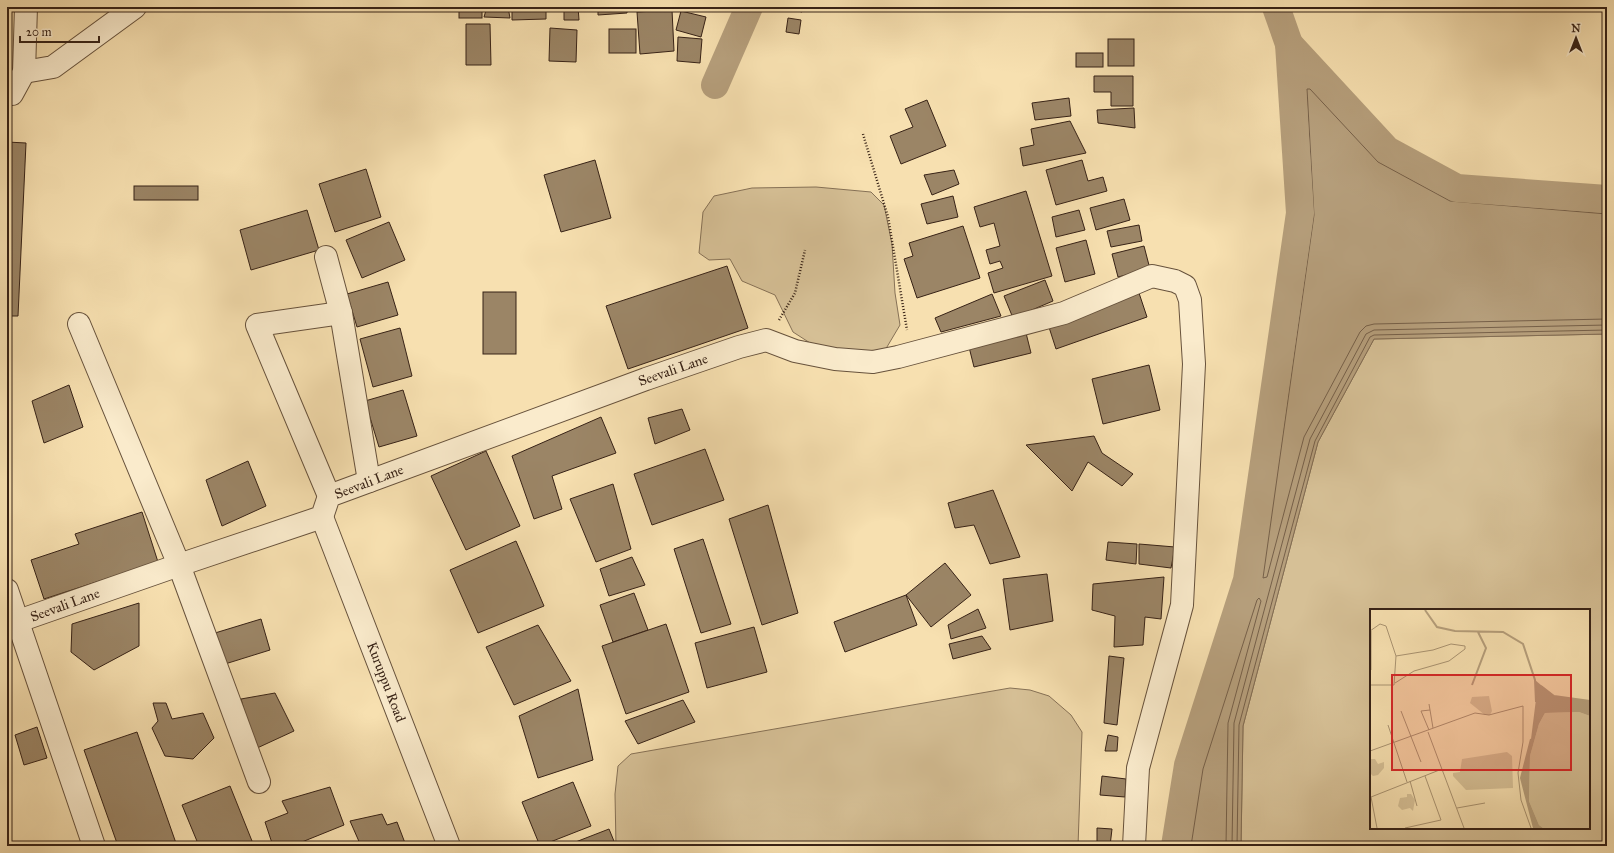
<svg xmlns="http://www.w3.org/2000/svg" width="1614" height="853" font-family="'IM FELL Great Primer',serif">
  <rect width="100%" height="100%" fill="#f7e0b0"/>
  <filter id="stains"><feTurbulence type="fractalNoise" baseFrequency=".005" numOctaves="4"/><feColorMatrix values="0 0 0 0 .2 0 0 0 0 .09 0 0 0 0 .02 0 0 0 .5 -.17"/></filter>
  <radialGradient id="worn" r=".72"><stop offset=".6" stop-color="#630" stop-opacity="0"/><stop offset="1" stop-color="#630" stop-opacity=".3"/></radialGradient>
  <g fill="#d6c096" stroke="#867156" fill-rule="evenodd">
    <polygon points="816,187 871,192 884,205 892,244 895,293 900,325 881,357 835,359 793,332 775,295 742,281 730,259 709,260 699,253 703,212 714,196 752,188"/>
    <path d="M 1607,334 L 1607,846 L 1241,846 L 1243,726 L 1318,442 L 1374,339 ZM 1371,610 L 1589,610 L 1589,828 L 1371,828 Z"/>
    <polygon points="1010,688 1030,690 1049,696 1071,715 1082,732 1078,846 616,846 615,794 618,766 631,754"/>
  </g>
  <polygon fill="#b69f7c" stroke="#836d53" points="1289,44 1387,150 1457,188 1607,199 1607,334 1374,339 1318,442 1243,726 1241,846 1175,846 1188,765 1247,580 1300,213"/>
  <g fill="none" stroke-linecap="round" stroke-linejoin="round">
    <g stroke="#766049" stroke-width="1">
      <polyline points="1607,214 1450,201 1378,162 1310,89 1307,89 1314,215 1263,578 1267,577 1304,437 1360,332 1366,326 1374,324 1607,319"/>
      <polyline points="1180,846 1192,766 1251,581 1304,214 1294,59 1297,59 1384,153 1455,192 1607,203"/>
      <polyline points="1185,846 1197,767 1256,581 1309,214 1300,73 1303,72 1381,157 1453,196 1607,208"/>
      <polyline points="1191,846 1203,769 1257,600 1259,598 1261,601 1228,723 1226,846"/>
      <polyline points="1232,846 1234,723 1310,439 1366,334 1374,330 1607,325"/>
      <polyline points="1237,846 1239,725 1315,441 1370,337 1374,335 1607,330"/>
    </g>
    <g stroke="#b69f7c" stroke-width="28">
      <polyline points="1289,44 1387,150 1457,188 1607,199"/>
      <polyline points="715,85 749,7"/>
      <polyline points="1175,846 1188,765 1247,580 1300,213 1289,44 1276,7"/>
    </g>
  </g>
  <g fill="#9b8566" stroke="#372216">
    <polygon points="7,7 10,7 8,62 7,62"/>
    <rect x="459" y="7" width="23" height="11"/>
    <polygon points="487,7 508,7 510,18 484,17"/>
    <polygon points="512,7 546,7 546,19 512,20"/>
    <polygon points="564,7 578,7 579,20 564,20"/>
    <polygon points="598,7 627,7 627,13 598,15"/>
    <polygon points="794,7 803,7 802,12 794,10"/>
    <polygon points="672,10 674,51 640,54 637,12"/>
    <polygon points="681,11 706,17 701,37 676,30"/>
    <polygon points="788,18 801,20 799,34 786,32"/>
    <polygon points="466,24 490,24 491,65 466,65"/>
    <polygon points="550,28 577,30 576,62 549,61"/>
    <rect x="609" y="29" width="27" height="24"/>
    <polygon points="678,37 702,39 700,63 677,61"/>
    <rect x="1108" y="39" width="26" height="27"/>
    <rect x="1076" y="53" width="27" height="14"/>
    <polygon points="1094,76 1133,76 1133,106 1111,106 1111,92 1094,92"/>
    <polygon points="1069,98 1071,116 1035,120 1032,103"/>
    <polygon points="927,100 946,146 901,164 890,136 913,127 905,109"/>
    <polygon points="1134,108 1135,128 1098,123 1097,110"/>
    <polygon points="1070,121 1086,153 1023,166 1020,148 1034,145 1031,129"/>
    <polygon points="7,142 26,143 18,316 7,316"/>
    <polygon points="595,160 611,218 561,232 544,175"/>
    <polygon points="1082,160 1088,181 1103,177 1107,191 1056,205 1046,170"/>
    <polygon points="366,169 381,217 335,232 319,184"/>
    <polygon points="954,170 959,184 932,195 924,175"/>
    <rect x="134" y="186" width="64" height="14"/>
    <polygon points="1026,191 1052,276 994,293 988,273 1003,268 1000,261 990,264 986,250 1000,246 994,223 980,227 974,207"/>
    <polygon points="953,196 958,217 927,224 921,204"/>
    <polygon points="1124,199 1130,220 1096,230 1090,208"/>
    <polygon points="307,210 319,250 251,270 240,230"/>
    <polygon points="1079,210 1085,230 1056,237 1052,217"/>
    <polygon points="389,222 405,260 362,278 346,240"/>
    <polygon points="1139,225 1142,241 1111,247 1107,231"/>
    <polygon points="963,226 980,278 917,298 904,259 913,256 909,243"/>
    <polygon points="1086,240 1095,274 1065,282 1056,248"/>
    <polygon points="1144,246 1150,269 1118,277 1112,254"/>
    <polygon points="727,266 748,328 628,369 606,306"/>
    <polygon points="1045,280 1053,301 1013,318 1004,296"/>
    <polygon points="388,282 398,315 357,327 347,294"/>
    <polygon points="1138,290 1147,317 1056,349 1047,321"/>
    <rect x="483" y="292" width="33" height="62"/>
    <polygon points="992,294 1001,316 941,332 935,318"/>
    <polygon points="400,328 412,376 373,387 360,339"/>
    <polygon points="1025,329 1031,353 974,367 968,343"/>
    <polygon points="1149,365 1160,410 1103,424 1092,379"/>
    <polygon points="69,385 83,427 44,443 32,401"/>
    <polygon points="403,390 417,436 379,447 365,401"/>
    <polygon points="682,409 690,430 655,444 648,418"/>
    <polygon points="601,417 616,453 552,476 562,509 534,519 512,456"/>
    <polygon points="1094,436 1102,453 1133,474 1122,486 1088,462 1072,491 1026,445"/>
    <polygon points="705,449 724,500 652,525 634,474"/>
    <polygon points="486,451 520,526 466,550 431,476"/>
    <polygon points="248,461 266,506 222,526 206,480"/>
    <polygon points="613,484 631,549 596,562 570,499"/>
    <polygon points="993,490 1020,557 990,564 974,525 955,528 948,503"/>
    <polygon points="768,505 798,613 762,625 729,519"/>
    <polygon points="142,512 158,562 44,599 31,560 79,544 75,534"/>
    <polygon points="703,539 731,624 701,633 674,549"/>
    <polygon points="516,541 544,606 478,633 450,570"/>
    <polygon points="1108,542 1137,544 1136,564 1106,560"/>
    <polygon points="1139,544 1175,547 1171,568 1139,564"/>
    <polygon points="632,557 645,585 609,596 600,569"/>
    <polygon points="945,563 971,595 931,627 906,595"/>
    <polygon points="1047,574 1053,621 1010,630 1003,579"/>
    <polygon points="1164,577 1161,619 1145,617 1143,645 1114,647 1115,616 1092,610 1093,584"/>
    <polygon points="634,593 648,630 613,642 600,605"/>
    <polygon points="906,595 917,625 845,652 834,622"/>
    <polygon points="139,603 139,646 94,670 71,652 72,624"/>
    <polygon points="978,609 986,628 951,639 948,625"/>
    <polygon points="261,619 270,650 225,664 215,633"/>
    <polygon points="666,624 689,692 626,714 602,646"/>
    <polygon points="538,625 571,681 514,705 486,647"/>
    <polygon points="754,627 767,672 707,688 695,643"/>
    <polygon points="982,636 991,649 953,659 949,644"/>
    <polygon points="1109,656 1124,658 1117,725 1104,723"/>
    <polygon points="578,689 593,760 538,778 519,716"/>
    <polygon points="275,693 294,731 255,749 241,699"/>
    <polygon points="683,700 695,722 638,744 625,721"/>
    <polygon points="153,703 166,703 172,719 203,713 214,738 193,759 165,756 152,728 158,721"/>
    <polygon points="37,727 47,758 24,765 15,735"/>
    <polygon points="137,732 177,846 118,846 84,750"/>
    <polygon points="1108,735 1118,737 1117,751 1105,751"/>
    <polygon points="1102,776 1126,779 1125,797 1100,795"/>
    <polygon points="573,782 591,826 540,846 522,802"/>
    <polygon points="230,786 254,846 199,846 182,805"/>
    <polygon points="330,787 344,825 292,846 273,846 265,822 288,813 282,801"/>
    <polygon points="382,814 387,825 397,822 405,843 395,846 361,846 350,821"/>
    <polygon points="1097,828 1112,829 1110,846 1097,846"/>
    <polygon points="609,829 616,846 574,846 573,843"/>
  </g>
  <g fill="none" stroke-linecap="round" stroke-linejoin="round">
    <g stroke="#67523c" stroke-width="24">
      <g id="street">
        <polyline points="24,72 53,67 135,7"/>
        <polyline points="7,94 12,94 24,72 26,7"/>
        <polyline points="326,257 341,313 369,481"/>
        <polyline points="79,324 179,565 259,782"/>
        <polyline points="329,496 257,325 341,313"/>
        <polyline points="322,517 449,846"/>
        <polyline points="7,590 94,846"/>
        <polyline points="7,625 179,565 322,517 329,496 646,379 739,347 766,340 795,351 835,359 873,362 898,357 1064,313 1152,276 1175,281 1185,286 1190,300 1194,364 1182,605 1138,768 1134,846"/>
      </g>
    </g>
    <g stroke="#372216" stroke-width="2.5" stroke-dasharray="1 2" stroke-linecap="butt">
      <polyline points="863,134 888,217 907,330"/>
      <polyline points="779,320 795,293 805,250"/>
    </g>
    <use href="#street" stroke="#faebcc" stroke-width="22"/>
  </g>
  <g text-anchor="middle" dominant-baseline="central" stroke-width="3" stroke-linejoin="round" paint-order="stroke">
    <g font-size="14" fill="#372216" stroke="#faebcc">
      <text transform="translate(673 370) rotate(-19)">Seevali Lane</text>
      <text transform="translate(369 482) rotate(-21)">Seevali Lane</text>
      <text transform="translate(65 605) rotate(-20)">Seevali Lane</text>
      <text transform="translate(386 682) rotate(69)">Kuruppu Road</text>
    </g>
  </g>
  <g transform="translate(1370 609)">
    <rect width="220" height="220" fill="#f7e0b0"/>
    <path d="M 119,87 L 122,102 L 120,106 L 115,106 L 100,94 L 102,88 ZM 209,103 L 220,107 L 220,219 L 173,219 L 169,216 L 159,192 L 160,147 L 169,115 L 175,104 ZM 137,143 L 142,147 L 143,179 L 96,181 L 83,167 L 83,164 L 90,163 L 92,150 ZM 0,150 L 5,150 L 8,155 L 14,153 L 14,159 L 8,166 L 3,167 L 0,164 ZM 37,185 L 41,185 L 45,191 L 43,202 L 40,199 L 32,201 L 28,197 L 30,189 L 37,188 Z" fill="#d6c096"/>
    <path d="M 165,71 L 184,87 L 220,92 L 220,107 L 209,103 L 175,104 L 169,115 L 160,147 L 159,192 L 169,216 L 173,219 L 164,219 L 151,169 L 161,130 L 166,90 Z" fill="#b69f7c"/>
    <path fill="none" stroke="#b69f7c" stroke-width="2" d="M 55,1 L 67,18 L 85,22 L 133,23 L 153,35 L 165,71 L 166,93M 102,76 L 116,39 L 108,23M 171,77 L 184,87 L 220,92M 161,130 L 151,169 L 164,219"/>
    <path fill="none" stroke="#aa9472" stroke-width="1" d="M 0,22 L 10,15 L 16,17 L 26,47 L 24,76 L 0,76M 1,22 L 1,61M 25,74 L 44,62 L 79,52 L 95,40 L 95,37 L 81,35 L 63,41 L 26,47M 59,95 L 63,119M 31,102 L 51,153M 18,116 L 37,173M 59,121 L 51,102 L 60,101M 58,123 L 94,219M 0,142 L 105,104 L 119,106 L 153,97 L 153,133 L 148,164 L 151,191 L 161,219M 40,172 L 47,197M 1,188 L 72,160M 1,188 L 7,219M 87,199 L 115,194M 35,219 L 71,211 L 55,167"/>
    <path fill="#d62828" fill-opacity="0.15" stroke="#d62828" stroke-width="2" d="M 22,66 L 201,66 L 201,161 L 22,161 Z"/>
    <rect width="220" height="220" fill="none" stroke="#372216" stroke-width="2"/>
  </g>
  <rect width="1614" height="853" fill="none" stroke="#f7e0b0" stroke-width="24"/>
  <rect x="8" y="8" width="1598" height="837" fill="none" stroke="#372216" stroke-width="2"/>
  <rect x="12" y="12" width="1590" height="829" fill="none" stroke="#372216"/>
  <g transform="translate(1576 38)" stroke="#faebcc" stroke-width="3" paint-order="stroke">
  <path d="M0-3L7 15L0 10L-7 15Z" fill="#372216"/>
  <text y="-6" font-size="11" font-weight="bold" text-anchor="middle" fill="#372216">N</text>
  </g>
  <path d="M20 36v6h79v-6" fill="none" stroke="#372216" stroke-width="2"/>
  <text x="26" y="36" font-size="12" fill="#372216" stroke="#faebcc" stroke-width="3" paint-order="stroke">20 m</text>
  <rect width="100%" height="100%" filter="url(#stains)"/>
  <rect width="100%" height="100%" fill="url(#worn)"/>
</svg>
